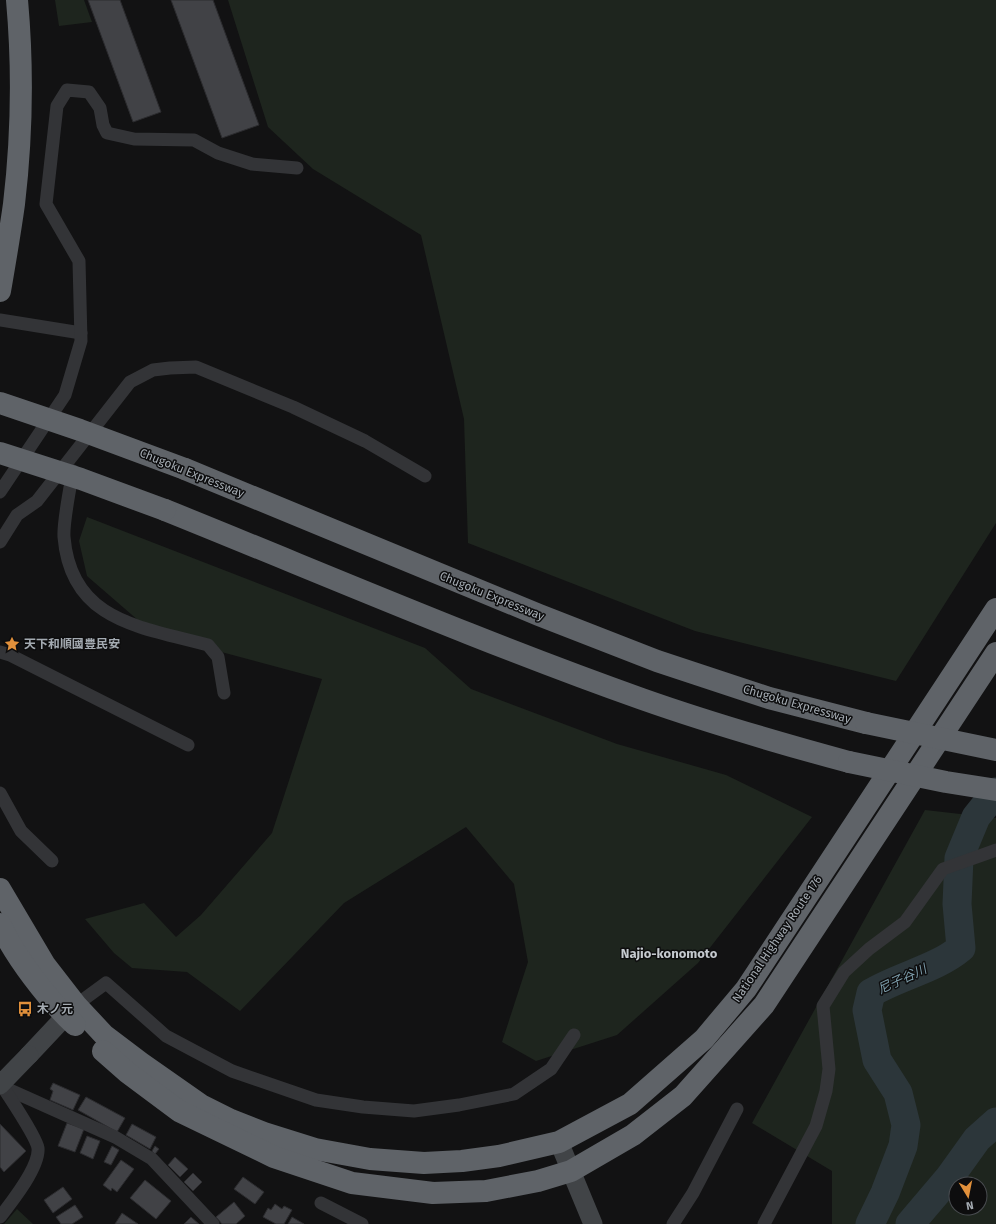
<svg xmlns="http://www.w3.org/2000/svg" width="996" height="1224" font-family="'Fira Sans','Noto Sans JP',sans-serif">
  <rect width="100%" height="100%" fill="#121213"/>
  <g fill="#1e251e" fill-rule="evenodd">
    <polygon points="55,0 84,0 92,22 59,26"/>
    <polygon points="228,0 996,0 996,523 896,681 695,631 468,543 464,419 421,235 313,169 268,127"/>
    <polygon points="87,517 425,648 471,689 617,744 726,775 812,817 698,963 617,1035 536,1061 502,1042 528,962 514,884 466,827 344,903 240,1011 187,972 132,968 114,953 85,919 144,903 176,937 201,915 272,833 322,679 154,634 87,576 79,541"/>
    <path d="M 925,810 L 996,818 L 996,1224 L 832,1224 L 832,1171 L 752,1123 ZM 956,1184 L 980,1184 L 980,1208 L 956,1208 Z"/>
    <polygon points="17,1209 33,1224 4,1224"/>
  </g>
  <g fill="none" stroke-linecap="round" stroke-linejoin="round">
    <g stroke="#2c363a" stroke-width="29">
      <path d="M 870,1224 L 885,1193 L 903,1146 L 906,1125 L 898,1093 L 877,1060 L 867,1010 L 871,993 C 899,976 936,969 961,948 L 957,904 L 959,858 L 976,817 L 996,792"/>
      <polyline points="910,1224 949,1178 977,1139 996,1122"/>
    </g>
  </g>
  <g fill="#414246" stroke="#2c2c2f">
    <polygon points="88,0 120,0 161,112 133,122"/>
    <polygon points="171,0 213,0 259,125 222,138"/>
    <polygon points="53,1083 80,1095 73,1110 50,1100 53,1091 50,1089"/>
    <polygon points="86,1097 125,1118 117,1132 78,1110"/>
    <polygon points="67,1123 84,1129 75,1152 58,1146"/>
    <polygon points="0,1124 26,1151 4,1172 0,1167"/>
    <polygon points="132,1124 156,1137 150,1149 126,1135"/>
    <polygon points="87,1136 100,1141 93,1159 80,1153"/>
    <polygon points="112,1146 119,1150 111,1165 104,1162"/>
    <polygon points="155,1146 159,1149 155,1154 152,1151"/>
    <polygon points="175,1157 188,1169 180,1177 168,1165"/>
    <polygon points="121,1160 134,1169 117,1192 112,1188 111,1191 103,1185"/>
    <polygon points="193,1173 202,1182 193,1191 184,1182"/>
    <polygon points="243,1177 264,1192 255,1204 234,1189"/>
    <polygon points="145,1180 171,1201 156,1219 130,1198"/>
    <polygon points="63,1187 72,1199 53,1213 44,1200"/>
    <polygon points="234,1202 245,1216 236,1224 222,1224 216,1217"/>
    <polygon points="275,1204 282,1209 284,1206 292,1210 284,1224 276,1224 263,1217 268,1208 271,1210"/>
    <polygon points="75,1205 83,1217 72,1224 61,1224 56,1217"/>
    <polygon points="122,1213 138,1224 115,1224"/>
    <polygon points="191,1217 199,1224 184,1224"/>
    <polygon points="292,1217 304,1224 288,1224"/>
  </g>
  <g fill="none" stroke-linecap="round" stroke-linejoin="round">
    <g stroke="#333437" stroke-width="13">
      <polyline points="0,320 81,333"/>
      <path d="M 73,471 C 70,488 63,522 64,537 C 71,622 142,627 208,645 L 218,657 L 224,693"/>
      <polyline points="0,492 65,395 81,341 79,261 46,204 57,106 67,90 89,92 100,108 103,125 107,133 134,139 194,140 218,153 252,164 297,168"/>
      <polyline points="0,542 17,515 37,501 130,382 153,370 170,368 196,367 293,407 365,441 425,476"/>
      <polyline points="0,652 10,655 188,745"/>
      <polyline points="0,793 21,831 52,861"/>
      <polyline points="76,1005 106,983 166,1036 232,1071 316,1100 363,1107 414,1111 459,1105 514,1094 551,1069 574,1035"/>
      <polyline points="0,1084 3,1087 115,1137 152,1159 213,1224"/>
      <polyline points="321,1203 362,1224"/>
      <path d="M 0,1217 C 11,1203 40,1167 38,1148 C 36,1136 11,1100 3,1087"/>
      <polyline points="673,1224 693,1193 737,1109"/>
      <polyline points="764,1224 816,1126 826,1091 829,1069 823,1006 844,972 869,949 905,922 943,869 996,850"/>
    </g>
    <g stroke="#414447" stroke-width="19">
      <polyline points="29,1055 76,1005"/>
      <polyline points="559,1142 593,1224"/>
    </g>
    <g stroke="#5f6368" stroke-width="22">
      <path d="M 0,291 C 5,262 10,233 14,204 C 22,136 23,67 17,0"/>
      <polyline points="185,469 539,615 657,661 769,698 866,723"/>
      <path d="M 165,510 C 324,574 481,642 642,699 C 710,723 779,743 849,762"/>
      <polyline points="0,889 45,965 76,1005 104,1035 141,1063 201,1105 231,1120 264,1133 315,1149 370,1159 424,1163 462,1161 499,1156 559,1142 630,1104 704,1039 746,989 996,609"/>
      <path d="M 0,924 C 14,956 49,1001 75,1025"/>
      <polyline points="103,1051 128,1073 179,1111 274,1157 352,1183 433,1193 486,1191 538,1181 571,1171 633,1135 683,1096 764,1005 996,653"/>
    </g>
    <polyline stroke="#414447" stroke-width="19" points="0,1085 29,1055"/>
    <g stroke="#5f6368" stroke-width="22">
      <polyline points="0,403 80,430 185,469"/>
      <polyline points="0,453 81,479 165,510"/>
      <polyline points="866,723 996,750"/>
      <polyline points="849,762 946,782 996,790"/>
    </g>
  </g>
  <defs>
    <g id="sight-bare" transform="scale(1.2)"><path d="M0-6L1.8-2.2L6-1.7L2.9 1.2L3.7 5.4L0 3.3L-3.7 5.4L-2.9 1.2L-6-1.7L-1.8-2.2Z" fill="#e1903b" stroke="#0d0d0e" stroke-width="2.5" paint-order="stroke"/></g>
    <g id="bus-bare" transform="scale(1.2)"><path d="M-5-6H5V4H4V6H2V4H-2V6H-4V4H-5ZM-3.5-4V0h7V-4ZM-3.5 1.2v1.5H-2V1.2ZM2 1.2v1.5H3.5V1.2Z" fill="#e1903b" stroke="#0d0d0e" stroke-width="2.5" paint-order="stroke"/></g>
  </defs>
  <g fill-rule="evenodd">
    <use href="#sight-bare" x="12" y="644"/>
    <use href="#bus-bare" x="25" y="1009"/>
  </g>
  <g text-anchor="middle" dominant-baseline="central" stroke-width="3" stroke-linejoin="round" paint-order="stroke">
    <g font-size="12" fill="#a4abb2" stroke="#0d0d0e">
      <text transform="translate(192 473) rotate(22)">Chugoku Expressway</text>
      <text transform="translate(492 596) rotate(22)">Chugoku Expressway</text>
      <text transform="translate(797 704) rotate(16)">Chugoku Expressway</text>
      <text transform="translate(777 939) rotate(-56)">National Highway Route 176</text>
    </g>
    <g font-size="12" font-weight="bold" fill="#a4abb2" stroke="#0d0d0e" text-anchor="start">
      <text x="24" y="644">天下和順國豊民安</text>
      <text x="37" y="1009">木ノ元</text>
    </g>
    <g font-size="13" font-weight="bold" fill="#c5c9cf" stroke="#0d0d0e">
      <text x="669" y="953">Najio-konomoto</text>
    </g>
    <g font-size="13" font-style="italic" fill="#7d9dab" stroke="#0d0d0e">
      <text transform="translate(902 979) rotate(-25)">尼子谷川</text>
    </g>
  </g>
  <g transform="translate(968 1196) rotate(170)"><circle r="19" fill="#0d0d0e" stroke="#494c50"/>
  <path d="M0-3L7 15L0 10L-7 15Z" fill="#e1903b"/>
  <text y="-6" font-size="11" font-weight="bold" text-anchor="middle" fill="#a4abb2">N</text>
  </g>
</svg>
